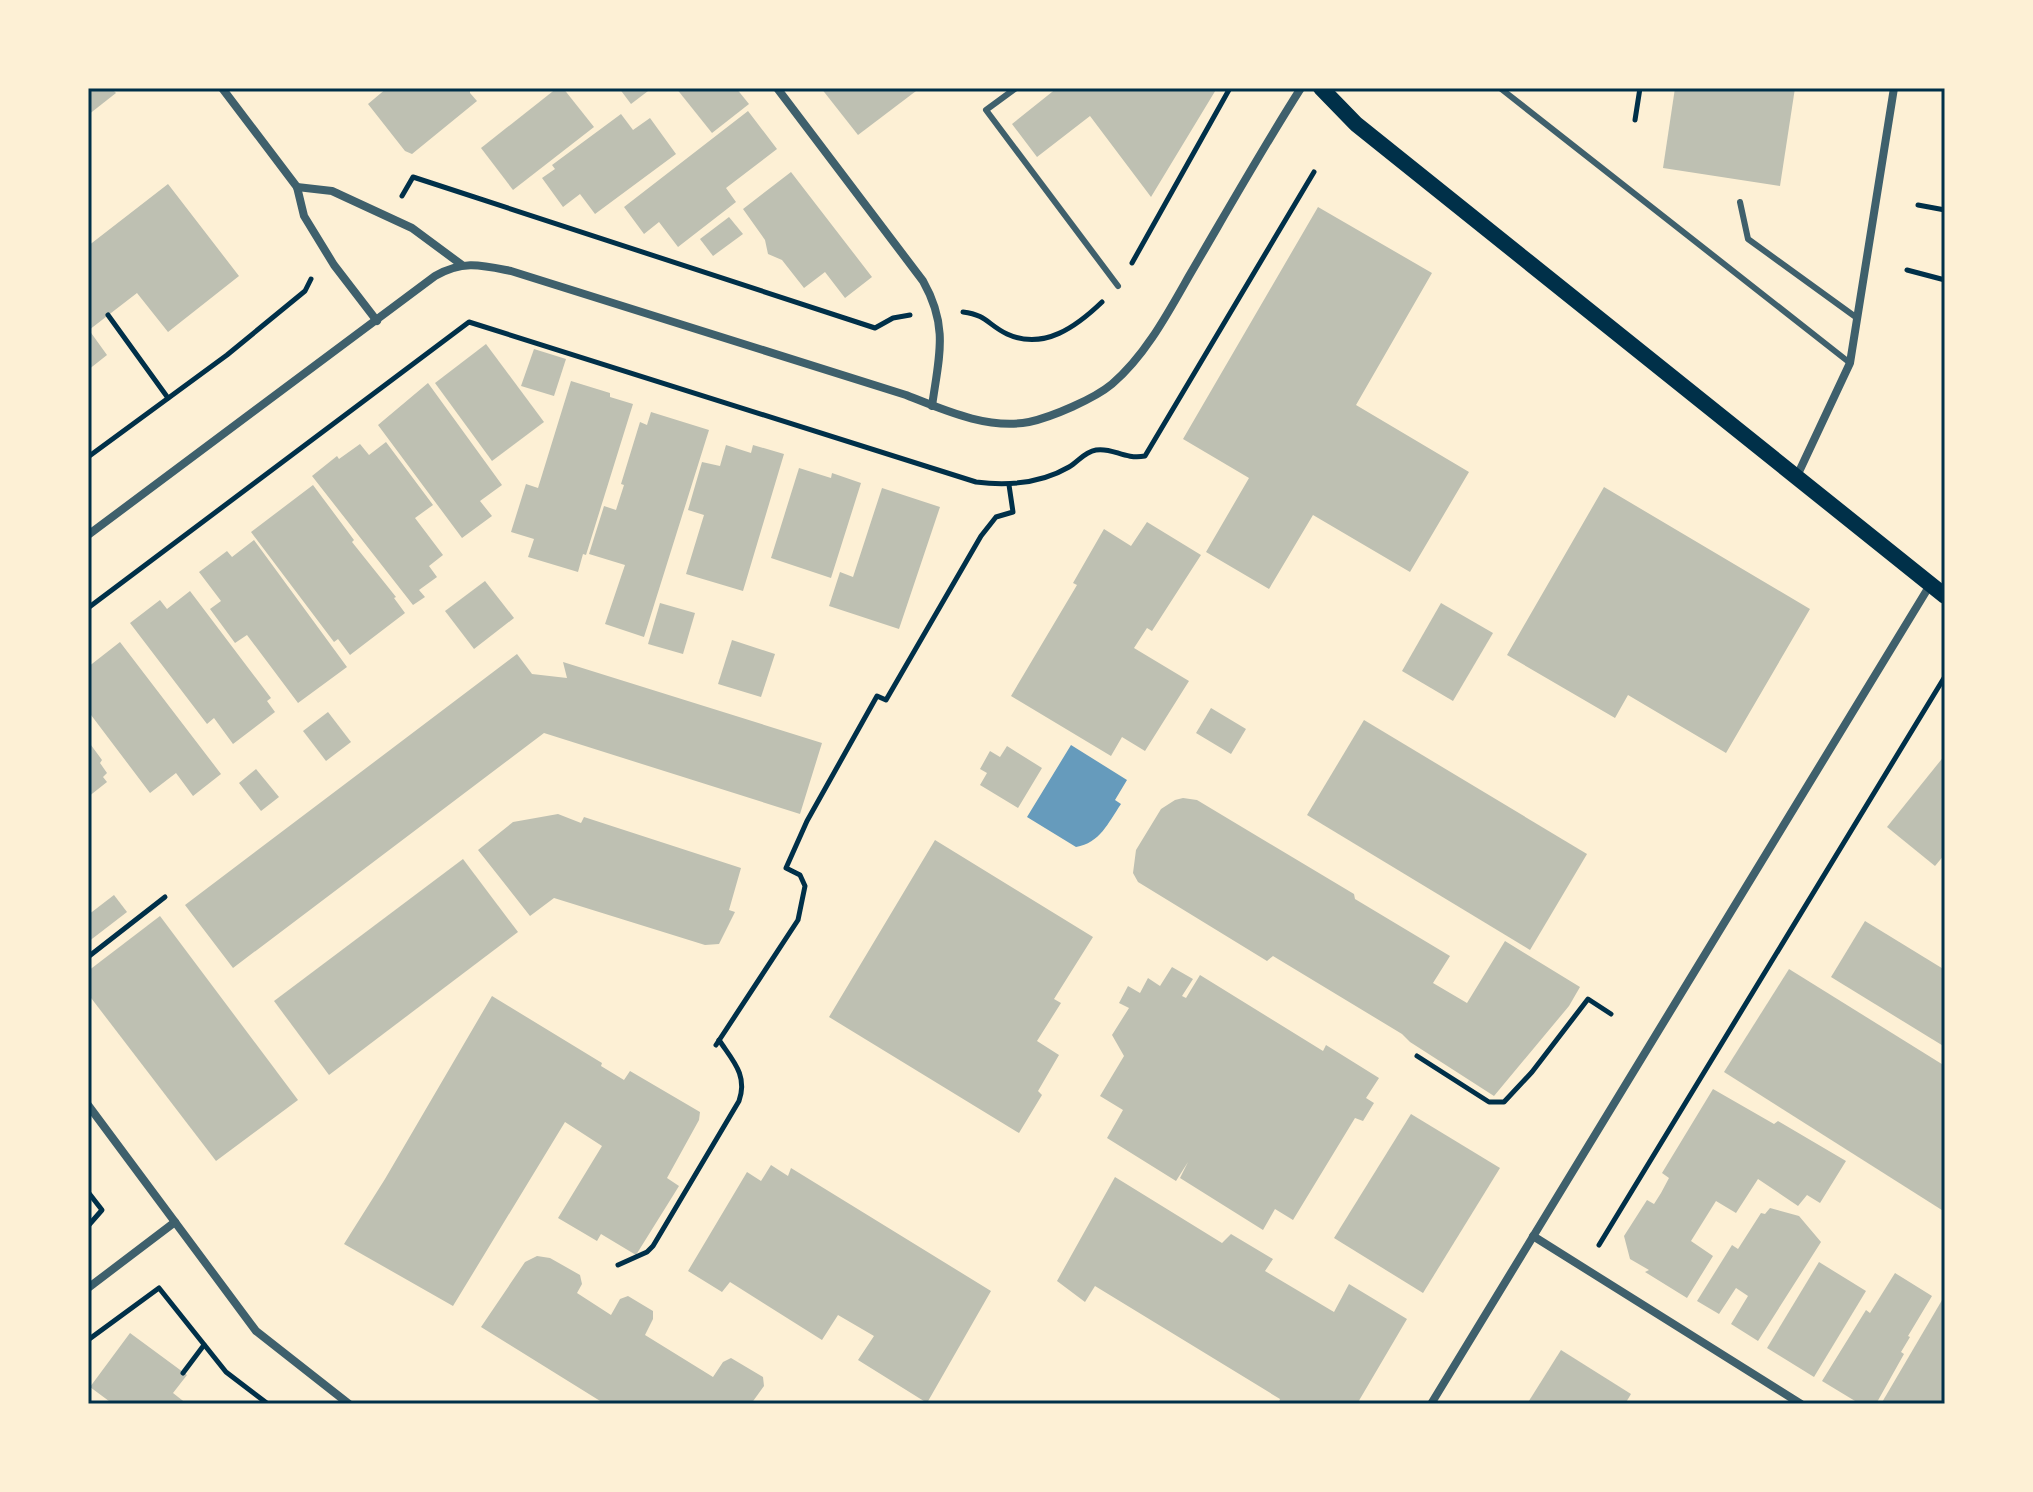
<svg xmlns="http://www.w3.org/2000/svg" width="2033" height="1492" font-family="Arial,sans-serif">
  <rect width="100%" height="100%" fill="#fdf0d5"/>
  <path fill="#669bbc" d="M 1071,745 L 1127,780 L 1115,800 L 1121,804 C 1108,823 1100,843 1076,847 L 1027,817 Z"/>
  <g fill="#bec0b2">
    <polygon points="88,88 111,88 116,93 88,115"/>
    <polygon points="387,88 470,88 470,93 477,101 412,154 405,151 368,104"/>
    <polygon points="557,88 563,88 594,127 513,190 481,148"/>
    <polygon points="619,88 652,88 631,104"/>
    <polygon points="676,88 736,88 749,104 712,133"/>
    <polygon points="821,88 920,88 858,135"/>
    <polygon points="1057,88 1217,88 1151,197 1090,116 1037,157 1012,124"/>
    <polygon points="1675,88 1795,88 1780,186 1663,168"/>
    <polygon points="748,111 777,149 726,188 736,202 678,247 659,222 644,234 624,207"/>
    <polygon points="621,114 633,130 650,118 676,154 595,214 580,194 563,207 542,178 555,169 552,165"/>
    <polygon points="791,172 872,277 845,298 825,272 804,288 782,260 768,254 765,240 743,209"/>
    <polygon points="168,184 239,276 168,332 137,293 89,330 107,355 88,370 88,246"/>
    <polygon points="1318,207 1432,273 1356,405 1469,472 1410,572 1313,515 1269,589 1206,552 1249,478 1183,439"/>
    <polygon points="729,217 743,234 713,256 700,239"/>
    <polygon points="486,344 544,422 492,461 435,383"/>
    <polygon points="534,349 566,359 554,396 521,386"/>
    <polygon points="571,381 610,393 610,397 633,404 586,555 583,554 578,572 528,557 534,539 511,532 526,484 538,488"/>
    <polygon points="428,383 502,485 480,501 492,516 462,538 378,425"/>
    <polygon points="651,412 709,430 644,637 605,624 625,565 589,554 604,506 616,510 624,485 621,484 640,422 647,425"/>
    <polygon points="386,442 433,505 415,518 443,555 429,566 437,577 419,590 425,597 413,605 312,476 337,456 339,459 360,444 369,455"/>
    <polygon points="726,445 751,453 753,445 784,454 743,591 686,574 704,515 688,510 702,462 720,466"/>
    <polygon points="799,468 831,478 832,473 861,483 831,578 771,558"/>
    <polygon points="313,485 354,540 352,542 396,597 394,598 405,613 350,655 338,639 334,642 251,532"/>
    <polygon points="1604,487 1810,609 1726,753 1628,695 1615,718 1507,655"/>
    <polygon points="882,488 940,507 899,629 829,606 840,572 853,577"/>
    <polygon points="1147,522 1201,555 1152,631 1147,628 1134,648 1189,681 1145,751 1122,737 1111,756 1011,696 1077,585 1073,583 1104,529 1131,546"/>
    <polygon points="254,540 347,667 298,703 247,635 235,643 210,609 221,601 199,572 227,551 232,557"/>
    <polygon points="485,581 514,618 474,649 445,611"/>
    <polygon points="190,591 271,698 267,701 275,712 233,744 214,718 207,724 130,623 160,600 167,609"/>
    <polygon points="660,603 695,613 683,654 648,644"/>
    <polygon points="1441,603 1493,633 1453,701 1402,671"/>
    <polygon points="732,640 775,654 761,697 718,684"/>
    <polygon points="120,642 221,774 193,796 176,773 150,793 88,711 88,667"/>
    <polygon points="517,654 532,674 567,678 563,662 822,743 800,814 544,733 233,968 185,905"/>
    <polygon points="1211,708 1246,729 1231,754 1196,733"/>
    <polygon points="328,712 351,742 326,761 303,731"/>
    <polygon points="1364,720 1587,854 1530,950 1307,815"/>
    <polygon points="88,741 102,760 100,763 107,773 103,777 107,782 88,797"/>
    <polygon points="1007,746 1042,768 1018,808 980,785 987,773 980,769 990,751 1000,757"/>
    <polygon points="1945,755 1945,854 1935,866 1887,827"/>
    <polygon points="256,769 279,797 261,811 239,783"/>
    <polygon points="1183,798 1197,800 1354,894 1355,899 1450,956 1433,983 1467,1003 1505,941 1580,987 1569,1006 1494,1096 1410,1042 1402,1034 1273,956 1267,961 1138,882 1133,873 1136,850 1161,809 1175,800"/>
    <polygon points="558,814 581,823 584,817 741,868 729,910 735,912 719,944 705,945 554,898 530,916 478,850 513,822"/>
    <polygon points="935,840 1093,937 1054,999 1061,1003 1037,1041 1059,1055 1038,1091 1042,1095 1019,1133 829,1017"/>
    <polygon points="463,859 518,932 329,1075 274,1001"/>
    <polygon points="114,895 127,912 88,942 88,915"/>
    <polygon points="160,916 298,1100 216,1161 88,994 88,971"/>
    <polygon points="1865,921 1945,970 1945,1047 1831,977"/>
    <polygon points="1172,967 1193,979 1182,996 1186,998 1200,975 1323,1051 1326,1045 1379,1078 1366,1098 1374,1103 1363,1121 1355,1118 1293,1220 1275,1209 1263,1230 1180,1178 1188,1162 1176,1181 1107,1138 1123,1110 1100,1096 1124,1056 1112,1035 1129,1008 1119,1003 1128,986 1140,993 1148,978 1160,986"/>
    <polygon points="1789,969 1945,1066 1945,1212 1724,1072"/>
    <polygon points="492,996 602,1063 601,1066 624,1080 630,1071 700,1112 699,1120 667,1178 679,1186 636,1255 601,1234 597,1241 558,1218 602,1146 565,1122 453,1306 344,1244 385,1179"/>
    <polygon points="1713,1089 1774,1124 1778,1121 1846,1161 1820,1203 1807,1195 1798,1206 1758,1179 1736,1213 1716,1201 1691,1241 1713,1256 1687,1298 1645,1272 1649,1270 1630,1259 1624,1236 1647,1200 1654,1204 1661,1193 1669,1178 1662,1173"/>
    <polygon points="1411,1114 1500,1168 1423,1293 1334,1238"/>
    <polygon points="771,1165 788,1176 791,1168 991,1291 927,1403 858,1360 874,1336 838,1315 822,1340 730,1282 722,1292 688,1271 747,1172 761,1181"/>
    <polygon points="1115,1177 1222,1243 1231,1234 1273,1259 1265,1271 1334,1312 1349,1284 1407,1319 1357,1404 1278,1404 1280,1399 1095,1286 1085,1302 1057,1281"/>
    <polygon points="1770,1208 1799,1216 1821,1242 1758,1341 1731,1324 1748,1296 1736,1288 1719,1314 1697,1301 1732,1245 1738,1249 1761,1213 1765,1214"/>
    <polygon points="537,1256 550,1258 580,1275 582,1284 577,1293 611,1315 620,1299 628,1296 653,1311 653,1319 645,1335 713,1377 723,1362 731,1358 763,1377 764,1386 751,1404 605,1404 481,1327 525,1262"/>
    <polygon points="1819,1262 1866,1291 1814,1377 1767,1348"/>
    <polygon points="1895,1273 1932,1296 1908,1336 1910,1337 1901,1352 1904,1354 1876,1404 1860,1404 1822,1381 1866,1310 1870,1313"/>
    <polygon points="1945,1295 1945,1398 1941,1404 1881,1404"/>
    <polygon points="130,1333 187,1375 173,1393 187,1404 113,1404 90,1387"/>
    <polygon points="1561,1350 1631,1394 1625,1404 1527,1404"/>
  </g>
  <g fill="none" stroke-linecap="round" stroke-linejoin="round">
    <g stroke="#003049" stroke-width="5">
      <polyline points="1635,120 1640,88"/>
      <polyline points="402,196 413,177 875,328 893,318 910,315"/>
      <polyline points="1918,205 1945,210"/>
      <polyline points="1132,263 1230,88"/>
      <polyline points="1907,270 1945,280"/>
      <path d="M 963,312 C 987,315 988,325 1007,334 C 1044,351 1077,326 1102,302"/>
      <polyline points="108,315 168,398"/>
      <polyline points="88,457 227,355 305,291 311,279"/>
      <path d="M 88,608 L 469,322 L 976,482 C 1008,486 1040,484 1069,467 C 1078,462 1084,452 1096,450 C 1113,447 1124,460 1145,456 L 1314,172"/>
      <polyline points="88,957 165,897"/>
      <polyline points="716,1045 798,920 805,886 800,875 786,868 807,821 877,696 886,700 981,536 996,517 1013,512 1009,485"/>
      <polyline points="1417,1056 1489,1102 1504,1102 1532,1072 1588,999 1611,1014"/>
      <polyline points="88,1192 102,1210 88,1226"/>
      <polyline points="1599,1245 1944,678"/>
      <path d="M 618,1265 L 647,1252 L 653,1246 L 739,1101 C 748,1075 733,1061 719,1040"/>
      <polyline points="88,1340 159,1288 226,1372 268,1404"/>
      <polyline points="183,1373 204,1345"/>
    </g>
    <g stroke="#3f606c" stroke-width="6">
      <polyline points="1016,88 986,110 1118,286"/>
      <polyline points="1500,88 1850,363"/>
      <polyline points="1740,202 1748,239 1857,318"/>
    </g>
    <g stroke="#3f606c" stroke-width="8">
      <polyline points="222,88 297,187 304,216 334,265 377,321"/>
      <path d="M 777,88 L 923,281 C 949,327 939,356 932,406"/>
      <polyline points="297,187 332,191 412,228 462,265"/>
      <polyline points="1797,476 1850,363 1894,88"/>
      <path d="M 88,535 L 435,276 C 463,260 481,265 511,271 L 906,395 C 944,410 988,430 1029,422 C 1052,417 1094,399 1112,384 C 1145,356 1168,313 1189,276 C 1226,213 1262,149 1301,88"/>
      <polyline points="88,1105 256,1331 349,1404"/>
      <polyline points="1533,1236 1801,1404"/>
      <polyline points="88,1288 175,1222"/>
      <polyline points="1431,1404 1930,585"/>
    </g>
    <polyline stroke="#003049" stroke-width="16" points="1321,88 1356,124 1945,596"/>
  </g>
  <rect width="2033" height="1492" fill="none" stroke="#fdf0d5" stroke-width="180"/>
  <rect x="90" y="90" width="1853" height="1312" fill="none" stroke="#003049" stroke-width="3"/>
</svg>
